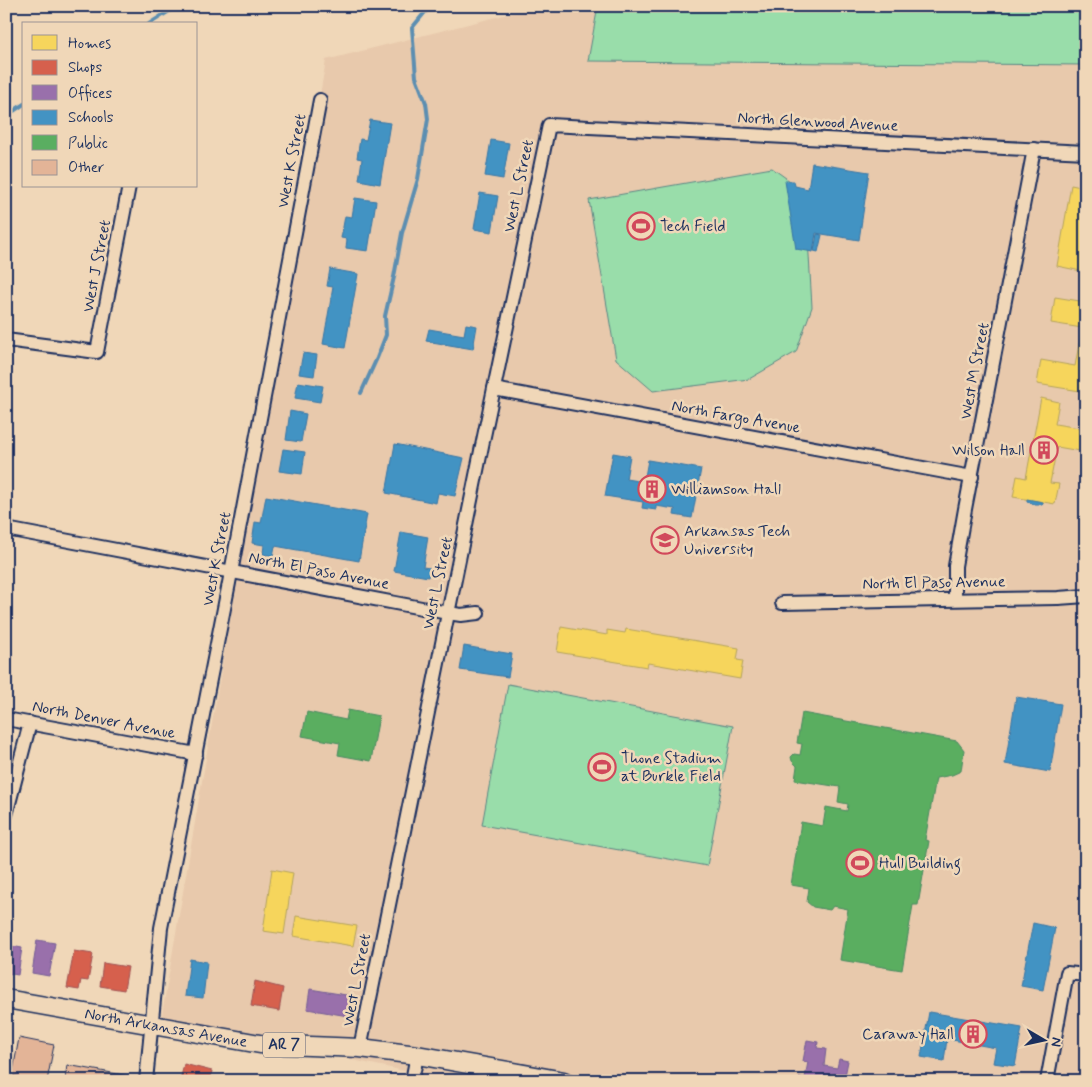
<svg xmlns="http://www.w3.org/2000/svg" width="1092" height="1087" font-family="Mynerve,sans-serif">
  <rect width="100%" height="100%" fill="#f0d7b8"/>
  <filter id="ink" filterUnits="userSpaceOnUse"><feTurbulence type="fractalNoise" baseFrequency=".02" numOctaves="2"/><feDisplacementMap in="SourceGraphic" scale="10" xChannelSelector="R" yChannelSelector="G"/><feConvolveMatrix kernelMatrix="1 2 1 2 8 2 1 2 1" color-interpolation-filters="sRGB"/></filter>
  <g filter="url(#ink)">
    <polygon fill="#e8c9ac" points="545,6 672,6 1086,40 1086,1081 453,1081 161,1020 326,60 536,7"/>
    <g fill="#9da" stroke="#5a8684">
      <polygon points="598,6 1086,6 1086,65 588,61"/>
      <polygon points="772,168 790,181 808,238 812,307 796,352 749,379 653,391 616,359 589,200"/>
      <polygon points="508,684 733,726 707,866 482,825"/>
    </g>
    <g fill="#f6d55c" stroke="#b4a35d">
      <polygon points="1071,185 1086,188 1086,233 1083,249 1086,249 1086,272 1057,266"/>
      <polygon points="1055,297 1086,302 1086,392 1037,384 1041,360 1075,366 1082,328 1051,323"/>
      <polygon points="1041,398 1059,402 1055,424 1086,429 1086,452 1057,447 1050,483 1059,484 1055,504 1013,497 1017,476 1026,478"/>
      <polygon points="561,627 607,635 607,630 625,633 626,629 739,648 737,660 743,661 740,679 648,663 647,667 557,652"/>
      <polygon points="272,869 293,873 284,934 263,931"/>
      <polygon points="296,916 357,926 353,946 293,936"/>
    </g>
    <g fill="#d6604d" stroke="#9e5152">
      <polygon points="74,951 93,954 88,981 81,980 79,990 67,988"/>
      <polygon points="103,963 128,967 124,990 100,986"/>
      <polygon points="255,981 283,988 279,1011 251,1006"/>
      <polygon points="184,1064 212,1071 210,1081 180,1081"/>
    </g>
    <g fill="#9970ab" stroke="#735c94">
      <polygon points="37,940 55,943 49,976 32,973"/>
      <polygon points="6,945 22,948 18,975 6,973"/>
      <polygon points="310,989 352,996 348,1016 307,1009"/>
      <polygon points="807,1040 818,1042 817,1048 826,1049 824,1066 837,1068 839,1059 848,1061 844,1081 799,1081 800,1077 805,1078 808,1062 803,1061"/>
    </g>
    <g fill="#4393c3" stroke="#3775a5">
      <polygon points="370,120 390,123 380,184 359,180 362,159 357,158 360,139 366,140"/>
      <polygon points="491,140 509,143 503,179 485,176"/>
      <polygon points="812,163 869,172 859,240 816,233 813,252 796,249 785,181 794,181 795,186 808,189"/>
      <polygon points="480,193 498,196 492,232 474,229"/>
      <polygon points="355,198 376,201 368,251 346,248 347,239 341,238 345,216 352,217"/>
      <polygon points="817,234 822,235 818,252 814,251"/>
      <polygon points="330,269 358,274 345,348 323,344 333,287 327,286"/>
      <polygon points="466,324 477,326 473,349 426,341 429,329 464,335"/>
      <polygon points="303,353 317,355 314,376 299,374"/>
      <polygon points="298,382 323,386 320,402 295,398"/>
      <polygon points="290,411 306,414 301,442 286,440"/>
      <polygon points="395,444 464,458 455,496 438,493 436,503 386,493"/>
      <polygon points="283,449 305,452 302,474 279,471"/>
      <polygon points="613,453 630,456 626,479 644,482 648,460 701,469 692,518 674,515 675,509 656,506 656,510 642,508 643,502 605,496"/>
      <polygon points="266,496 367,514 359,561 275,546 273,556 263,554 264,545 252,543 255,522 261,523"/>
      <polygon points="1027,499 1043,502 1043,504 1034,504 1027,501"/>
      <polygon points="401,532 428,537 423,567 430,568 428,577 394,571"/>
      <polygon points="464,646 512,654 508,677 460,670"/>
      <polygon points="1016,697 1061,704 1050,772 1005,764"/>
      <polygon points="1033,923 1055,928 1043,990 1021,986"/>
      <polygon points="190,959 207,962 203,998 185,996"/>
      <polygon points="929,1012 1022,1028 1015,1066 993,1063 996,1048 947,1039 944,1061 921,1057"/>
    </g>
    <g fill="#5aae61" stroke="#478860">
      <polygon points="348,710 379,716 371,761 338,755 340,743 302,736 307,712 346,720"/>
      <polygon points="802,713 957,741 964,750 961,771 952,775 936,778 925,840 929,841 918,905 913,905 902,970 840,960 848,909 833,906 830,910 813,907 807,902 809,888 791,885 801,822 823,826 826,807 847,811 848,804 838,802 840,787 795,780 797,766 792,761 791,757 794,754 800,755 802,744 797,743"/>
    </g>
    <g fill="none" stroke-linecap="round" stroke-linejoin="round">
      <g stroke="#5b8eb1" stroke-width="4">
        <polyline points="149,24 177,6"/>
        <polyline points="6,116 24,104"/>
        <polyline points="361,393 377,358 386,335 385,316 394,277 402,233 418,179 428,119 426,103 416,77 412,28 430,6"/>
      </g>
    </g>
    <g fill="#e3b497" stroke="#1b2f5e">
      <polygon points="19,1038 54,1045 47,1081 35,1081 12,1076"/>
      <polygon points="67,1065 129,1076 129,1081 65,1081"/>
    </g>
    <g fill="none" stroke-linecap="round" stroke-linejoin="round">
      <g stroke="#1b2f5e" stroke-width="16">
        <g id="minor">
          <polyline points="6,340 97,352 129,186"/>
          <polyline points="494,389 972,477"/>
          <polyline points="6,529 448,613 461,615 478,613"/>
          <polyline points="955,599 955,566 965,509 1034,149"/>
          <polyline points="782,603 1058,598 1086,596"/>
          <polyline points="6,719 196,754"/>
          <polyline points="6,815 30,723"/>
          <polyline points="360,1048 483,441 549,125 1086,152"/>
          <polyline points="146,1081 161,928 229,583 320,100"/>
          <polyline points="412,1081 417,1055"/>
          <polyline points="1047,1081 1067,973 1086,975"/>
        </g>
      </g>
      <g stroke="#1b2f5e" stroke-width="21">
        <polyline id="highway" points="6,999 260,1044 360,1048 417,1055 564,1081"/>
      </g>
      <use href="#minor" stroke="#f0d7b8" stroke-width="12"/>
      <use href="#highway" stroke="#f0d7b8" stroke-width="18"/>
    </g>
  </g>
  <defs>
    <g id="stadium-ring" transform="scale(1.4375)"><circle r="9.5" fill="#f0d7b8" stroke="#d1495b" stroke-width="1.5"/><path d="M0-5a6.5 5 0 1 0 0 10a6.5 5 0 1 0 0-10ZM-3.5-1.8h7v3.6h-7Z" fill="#d1495b"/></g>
    <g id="building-ring" transform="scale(1.4375)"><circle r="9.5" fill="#f0d7b8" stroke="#d1495b" stroke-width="1.5"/><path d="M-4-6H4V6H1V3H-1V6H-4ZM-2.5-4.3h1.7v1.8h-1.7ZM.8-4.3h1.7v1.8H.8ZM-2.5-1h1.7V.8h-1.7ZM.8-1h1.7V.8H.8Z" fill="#d1495b"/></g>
    <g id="university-ring" transform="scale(1.4375)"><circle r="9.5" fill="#f0d7b8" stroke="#d1495b" stroke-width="1.5"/><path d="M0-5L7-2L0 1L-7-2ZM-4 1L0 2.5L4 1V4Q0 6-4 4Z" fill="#d1495b"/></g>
  </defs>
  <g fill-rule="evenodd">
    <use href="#stadium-ring" x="641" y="226"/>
    <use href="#building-ring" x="1044" y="450"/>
    <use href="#building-ring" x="652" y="489"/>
    <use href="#university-ring" x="665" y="540"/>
    <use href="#stadium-ring" x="602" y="767"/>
    <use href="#stadium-ring" x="860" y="863"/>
    <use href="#building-ring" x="973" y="1034"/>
  </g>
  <g text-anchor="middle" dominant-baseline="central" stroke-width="5" stroke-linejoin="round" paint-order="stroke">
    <rect fill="#f0d7b8" stroke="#5b6179" stroke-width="1" x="263" y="1032.5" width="42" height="25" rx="4"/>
    <g font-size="15" font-weight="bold" fill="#1b2f5e">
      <text x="284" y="1045">AR 7</text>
    </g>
    <g font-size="16" fill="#1b2f5e" stroke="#f0d7b8">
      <text transform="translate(818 122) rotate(3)">North Glenwood Avenue</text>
      <text transform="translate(292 161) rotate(-79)">West K Street</text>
      <text transform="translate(519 186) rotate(-78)">West L Street</text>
      <text transform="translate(97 266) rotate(-79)">West J Street</text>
      <text transform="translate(975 371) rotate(-79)">West M Street</text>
      <text transform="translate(736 417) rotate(10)">North Fargo Avenue</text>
      <text transform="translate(217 559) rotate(-79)">West K Street</text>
      <text transform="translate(319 571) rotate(11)">North El Paso Avenue</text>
      <text transform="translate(438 583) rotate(-78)">West L Street</text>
      <text transform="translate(934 583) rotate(-1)">North El Paso Avenue</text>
      <text transform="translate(104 720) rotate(11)">North Denver Avenue</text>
      <text transform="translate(357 980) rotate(-79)">West L Street</text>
      <text transform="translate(166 1028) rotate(10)">North Arkansas Avenue</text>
    </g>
    <g font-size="16" fill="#1b2f5e" stroke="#f0d7b8" text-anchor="start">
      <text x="660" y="226">Tech Field</text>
      <text x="1025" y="450" text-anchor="end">Wilson Hall</text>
      <text x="671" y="489">Williamson Hall</text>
      <text x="684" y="531">Arkansas Tech<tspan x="684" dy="18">University</tspan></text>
      <text x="621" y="758">Thone Stadium<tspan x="621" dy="18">at Burkle Field</tspan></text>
      <text x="879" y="863">Hull Building</text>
      <text x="954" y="1034" text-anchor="end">Caraway Hall</text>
    </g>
  </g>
  <rect width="1092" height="1087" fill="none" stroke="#f0d7b8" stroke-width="25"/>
  <rect x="12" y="12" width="1067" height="1062" fill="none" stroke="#1b2f5e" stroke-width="2" filter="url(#ink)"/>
  <rect x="22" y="22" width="175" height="165" fill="#f0d7b8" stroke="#9b9494"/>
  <rect x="32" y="35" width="25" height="15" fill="#f6d55c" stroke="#9b9494"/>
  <text x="68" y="48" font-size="15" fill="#1b2f5e">Homes</text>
  <rect x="32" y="60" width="25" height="15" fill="#d6604d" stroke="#9b9494"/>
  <text x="68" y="72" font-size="15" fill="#1b2f5e">Shops</text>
  <rect x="32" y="85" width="25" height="15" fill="#9970ab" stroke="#9b9494"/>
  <text x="68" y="98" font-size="15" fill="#1b2f5e">Offices</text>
  <rect x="32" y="110" width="25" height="15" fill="#4393c3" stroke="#9b9494"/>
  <text x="68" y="122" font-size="15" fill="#1b2f5e">Schools</text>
  <rect x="32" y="135" width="25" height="15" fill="#5aae61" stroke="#9b9494"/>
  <text x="68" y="148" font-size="15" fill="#1b2f5e">Public</text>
  <rect x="32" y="160" width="25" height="15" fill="#e3b497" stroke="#9b9494"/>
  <text x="68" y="172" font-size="15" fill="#1b2f5e">Other</text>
  <g transform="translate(1044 1040) rotate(99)" stroke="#f0d7b8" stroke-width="4" paint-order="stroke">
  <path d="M0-4L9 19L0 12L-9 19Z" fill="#1b2f5e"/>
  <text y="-8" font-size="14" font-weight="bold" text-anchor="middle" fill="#1b2f5e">N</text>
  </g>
</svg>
